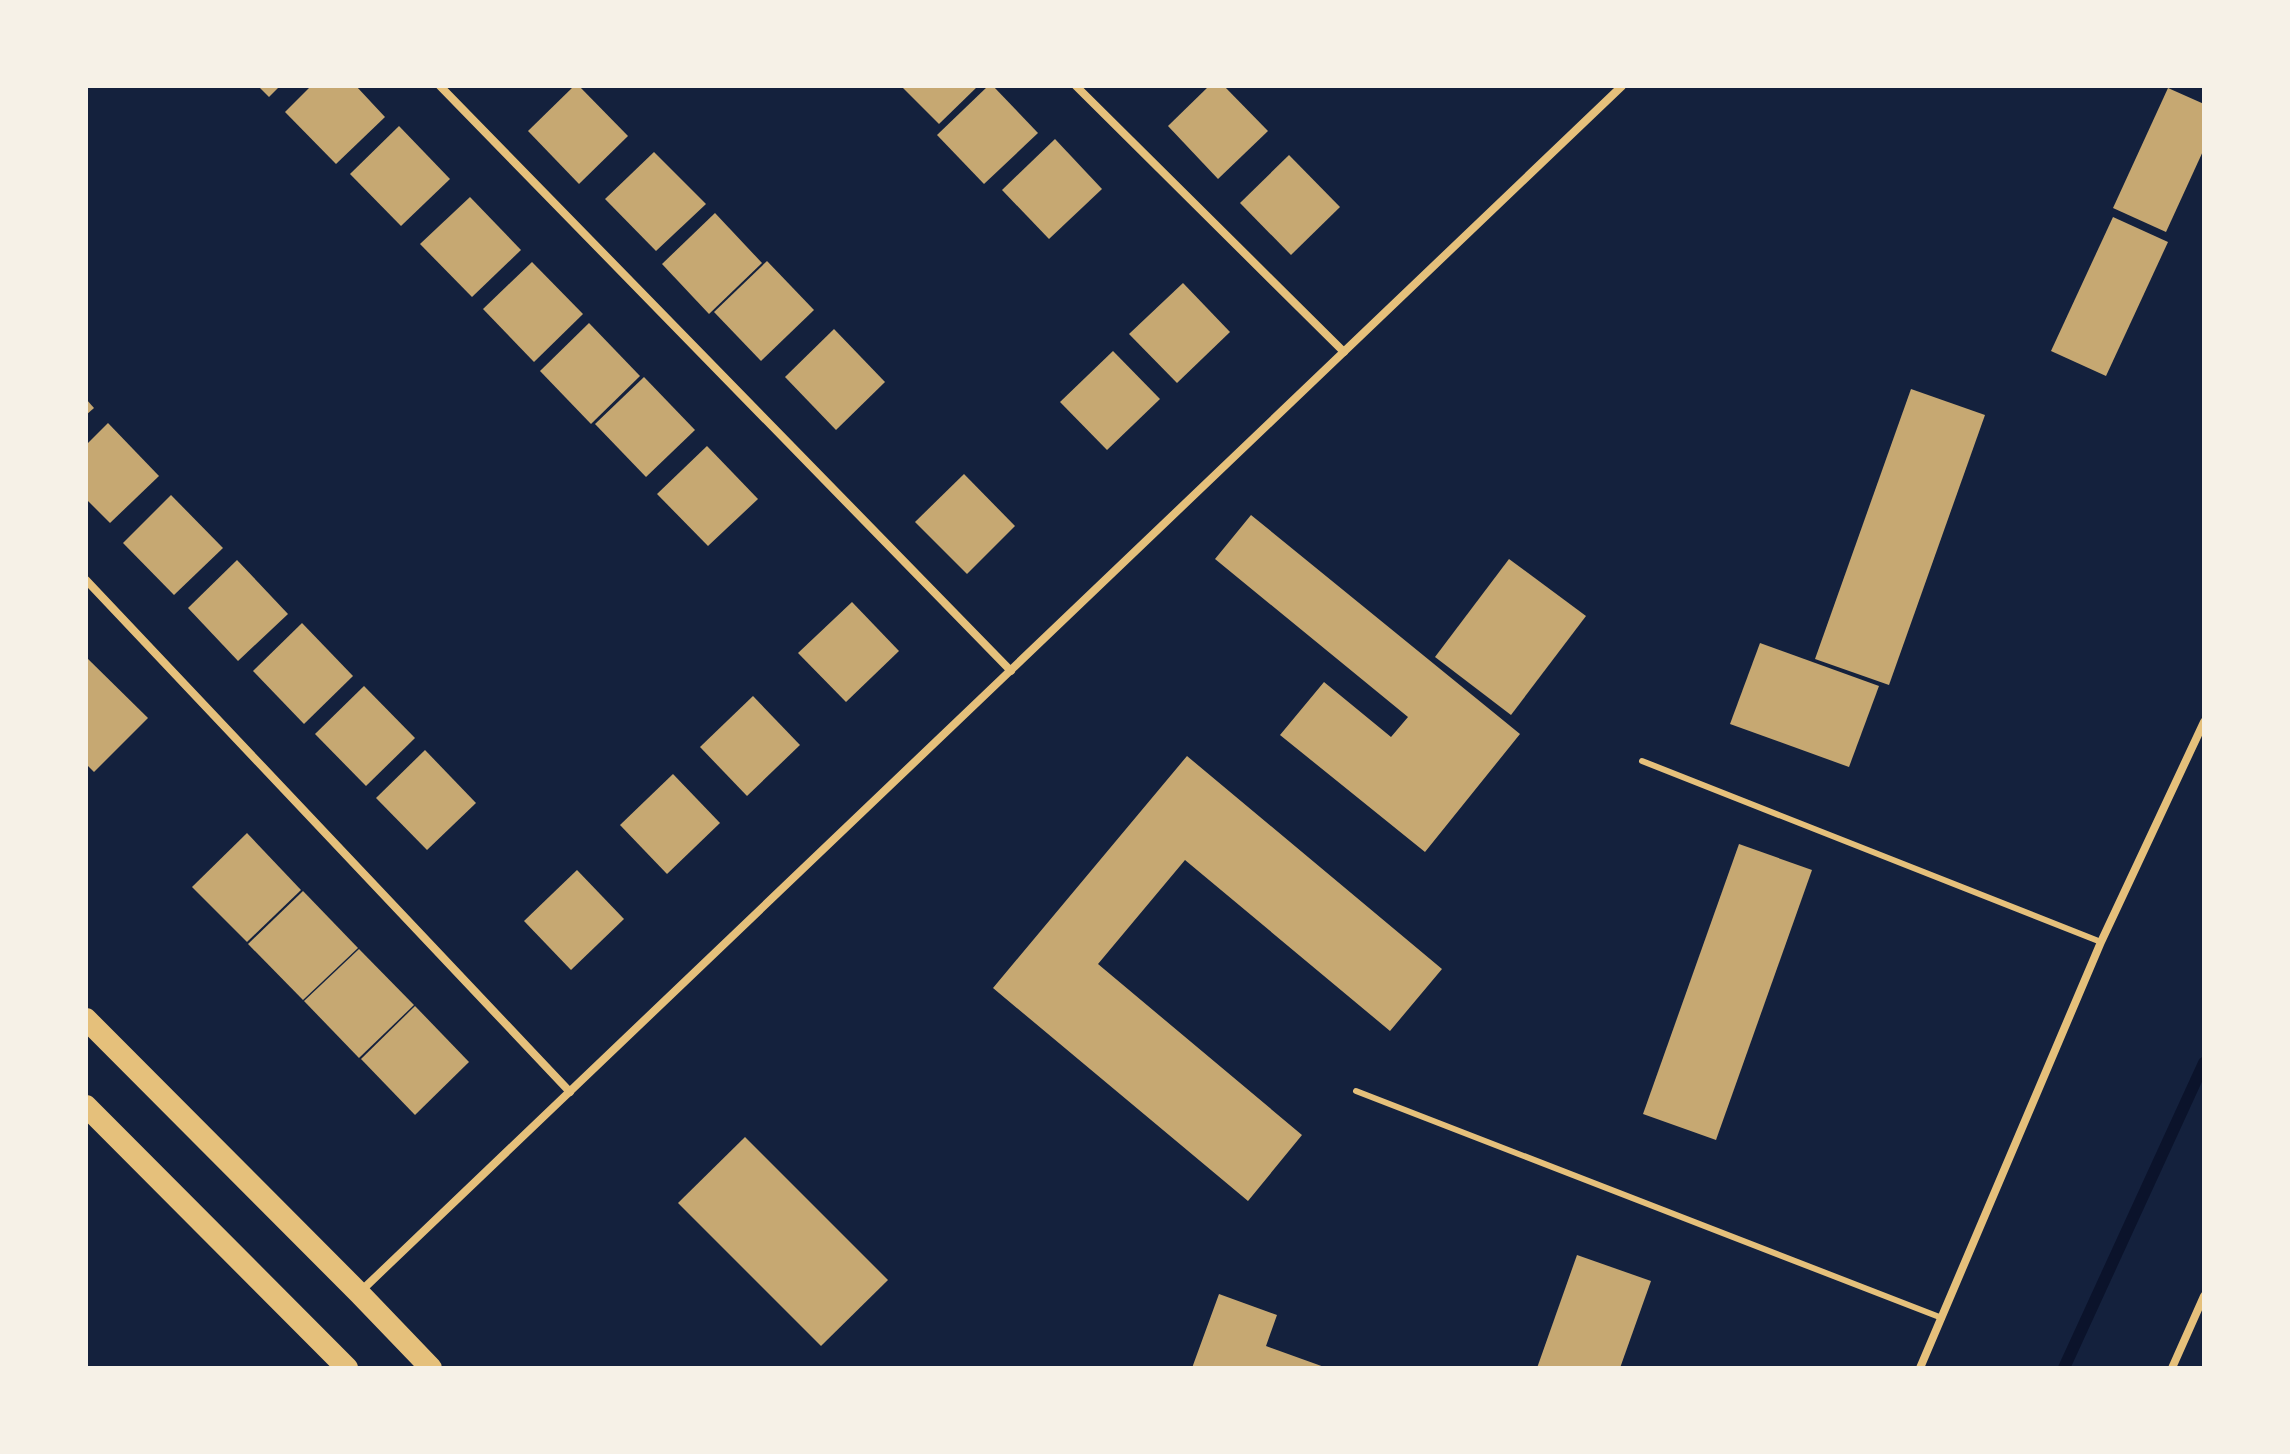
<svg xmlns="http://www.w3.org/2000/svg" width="2290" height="1454" font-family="Ubuntu,sans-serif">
  <rect width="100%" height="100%" fill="#14213d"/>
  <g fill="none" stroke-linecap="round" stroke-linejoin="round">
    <polyline stroke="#0b132b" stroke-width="12" points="2064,1368 2204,1063"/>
  </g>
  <g fill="#c6a872">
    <polygon points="258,86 280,86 269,97"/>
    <polygon points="311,86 356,86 385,117 336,164 285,112"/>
    <polygon points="574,86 579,86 628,136 579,184 528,131"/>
    <polygon points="901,86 978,86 939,124"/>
    <polygon points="988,86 993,86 1038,133 984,184 937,135"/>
    <polygon points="1209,86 1224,86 1268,131 1218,179 1168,126"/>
    <polygon points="2168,88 2204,104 2204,149 2166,232 2113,208"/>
    <polygon points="399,126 450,179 401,226 350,174"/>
    <polygon points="1055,139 1102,189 1049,239 1002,190"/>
    <polygon points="654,152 706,204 656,251 605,199"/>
    <polygon points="1289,155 1340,207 1291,255 1240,203"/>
    <polygon points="470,197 521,250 472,297 420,244"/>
    <polygon points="715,213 762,263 709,314 662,264"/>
    <polygon points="2113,217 2168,242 2106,376 2051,351"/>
    <polygon points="767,261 814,310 761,361 714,312"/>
    <polygon points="532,262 583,314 534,362 483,309"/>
    <polygon points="1183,283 1230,332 1177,383 1129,334"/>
    <polygon points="589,323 640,376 591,424 540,371"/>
    <polygon points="834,329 885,382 836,430 785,377"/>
    <polygon points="1113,351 1160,399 1107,450 1060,402"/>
    <polygon points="644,377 695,430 646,477 595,424"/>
    <polygon points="1911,389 1985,415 1889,685 1815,659"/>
    <polygon points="86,399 94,408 86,415"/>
    <polygon points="108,423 159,476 110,523 86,499 86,445"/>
    <polygon points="707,446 758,499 708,546 657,494"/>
    <polygon points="964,474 1015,526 967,574 915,522"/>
    <polygon points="171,495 223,548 174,595 123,543"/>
    <polygon points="1251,515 1520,734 1425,852 1280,735 1324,682 1391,737 1408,717 1215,559"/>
    <polygon points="1509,559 1586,616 1511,715 1435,657"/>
    <polygon points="237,560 288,614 238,661 188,608"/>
    <polygon points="852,602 899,651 846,702 798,653"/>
    <polygon points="302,623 353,676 304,724 253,671"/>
    <polygon points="1760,643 1879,686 1849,767 1730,724"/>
    <polygon points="86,657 148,718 94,772 86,764"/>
    <polygon points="364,686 415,738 366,786 315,734"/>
    <polygon points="753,696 800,745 747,796 700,747"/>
    <polygon points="425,750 476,803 427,850 376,798"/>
    <polygon points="1187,756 1442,969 1390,1031 1185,860 1098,964 1302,1135 1248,1201 993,988"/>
    <polygon points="673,774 720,823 667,874 620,825"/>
    <polygon points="247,833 301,890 247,942 192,887"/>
    <polygon points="1739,844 1812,870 1716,1140 1643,1114"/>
    <polygon points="577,870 624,919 571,970 524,921"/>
    <polygon points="303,891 358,948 303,1000 248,944"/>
    <polygon points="359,949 414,1005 359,1058 304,1001"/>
    <polygon points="415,1006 469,1062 415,1115 361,1059"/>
    <polygon points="745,1137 888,1280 821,1346 678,1203"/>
    <polygon points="1577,1255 1651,1281 1620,1368 1537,1368"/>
    <polygon points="1219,1294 1277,1315 1266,1346 1327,1368 1192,1368"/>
  </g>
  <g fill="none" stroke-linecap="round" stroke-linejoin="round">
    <g stroke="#e5c07b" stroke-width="6">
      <polyline points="1642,761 2101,942"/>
      <polyline points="1356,1091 1942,1318"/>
    </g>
    <g stroke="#e5c07b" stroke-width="8">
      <polyline points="440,86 1011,671"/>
      <polyline points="1076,86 1344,352"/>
      <polyline points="86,580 570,1092"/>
      <polyline points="360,1292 1622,86"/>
      <polyline points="1920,1368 2101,942 2204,722"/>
      <polyline points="2172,1368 2204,1296"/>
    </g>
    <g stroke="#e5c07b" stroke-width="22">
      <polyline points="86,1019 359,1293 431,1368"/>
      <polyline points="86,1106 347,1368"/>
    </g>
  </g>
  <rect width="2290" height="1454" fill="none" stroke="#f6f1e7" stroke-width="176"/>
</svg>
